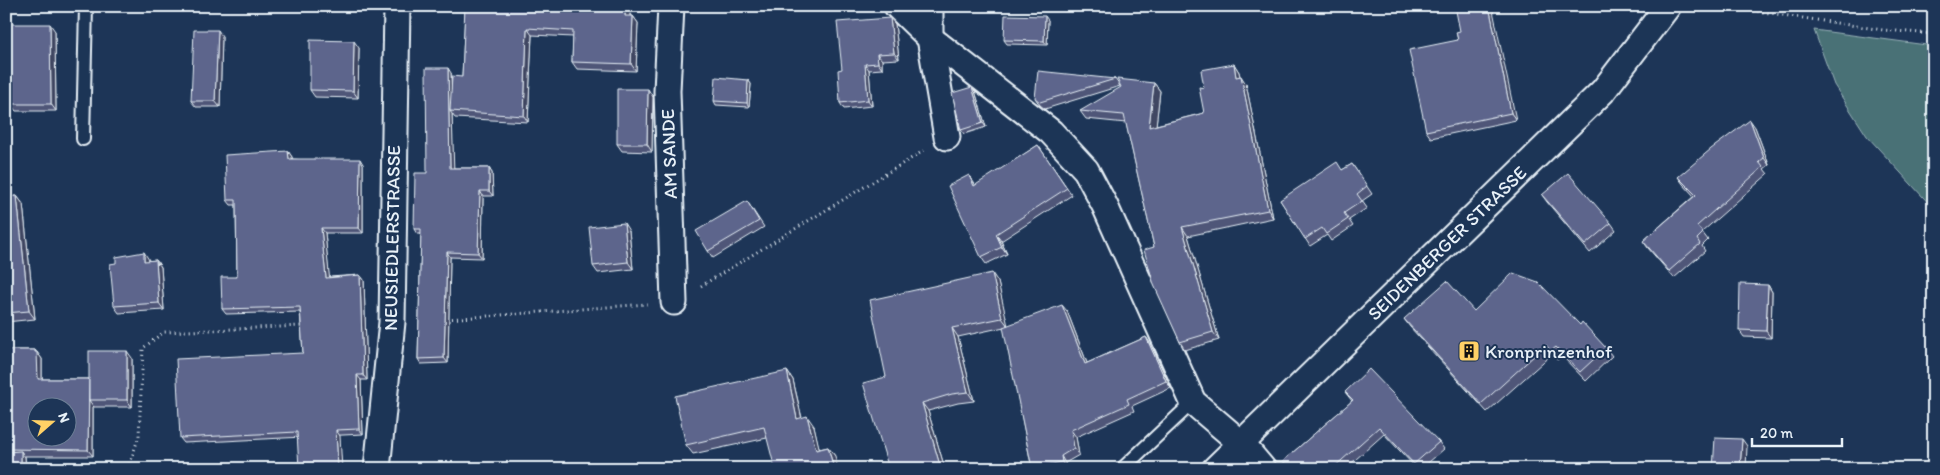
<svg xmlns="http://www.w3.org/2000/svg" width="1940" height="475" font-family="Itim,sans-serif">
  <rect width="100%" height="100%" fill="#1d3557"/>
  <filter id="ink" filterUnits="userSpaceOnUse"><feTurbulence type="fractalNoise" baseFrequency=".02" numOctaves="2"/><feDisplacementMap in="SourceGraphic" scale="10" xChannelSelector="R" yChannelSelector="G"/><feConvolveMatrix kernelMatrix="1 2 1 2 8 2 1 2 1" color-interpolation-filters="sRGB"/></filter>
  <g filter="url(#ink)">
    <polygon fill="#487176" stroke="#98b1b7" points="1814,30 1934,46 1934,209 1867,136 1834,85"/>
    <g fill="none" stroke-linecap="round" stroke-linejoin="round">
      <g stroke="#e8f1f8" stroke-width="16">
        <g id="service">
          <polyline points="83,139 86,6"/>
          <polyline points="1122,469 1193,402"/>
        </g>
      </g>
      <g stroke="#e8f1f8" stroke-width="29">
        <g id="minor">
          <polyline points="671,6 667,91 674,302"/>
          <polyline points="897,6 930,38 1051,132 1086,170 1105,206 1193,402 1241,443 1263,469"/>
          <polyline points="930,6 930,38 947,137"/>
          <polyline points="377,469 392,322 397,6"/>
          <polyline points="1215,469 1603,91 1668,6"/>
        </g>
      </g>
      <g stroke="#e8f1f8" stroke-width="3" stroke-dasharray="1 4" stroke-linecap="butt">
        <polyline points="1723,6 1883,30 1934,34"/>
        <polyline points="701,286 925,150"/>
        <polyline points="447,319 647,304"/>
        <polyline points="128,469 139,436 143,348 164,332 303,326"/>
      </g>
      <use href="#service" stroke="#1d3557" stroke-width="12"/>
      <use href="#minor" stroke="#1d3557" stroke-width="25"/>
    </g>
    <g fill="#505778" stroke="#e8f1f8">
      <polygon points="430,6 630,6 630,16 633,16 638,23 636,71 577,69 572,62 573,37 532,35 528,122 455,118 452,114 453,168 489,168 492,173 493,196 483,196 482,258 450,257 448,363 421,364 418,359 421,234 417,234 414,229 451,73 452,88 462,77 465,11 433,10"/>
      <polygon points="890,18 895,24 899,59 882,60 882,69 869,70 872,106 844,109 840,103 842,69"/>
      <polygon points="1048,20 1047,45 1007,44 1004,40"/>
      <polygon points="6,30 55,31 56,111 16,111 12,106 6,106"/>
      <polygon points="1456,32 1516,120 1431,138 1426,131 1458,40"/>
      <polygon points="222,36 220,107 196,107 191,101"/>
      <polygon points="359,48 358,98 315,97 310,90"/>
      <polygon points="1234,64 1239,72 1240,76 1246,84 1273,218 1188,236 1219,340 1185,350 1180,342 1154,247 1126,123 1086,119 1080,111 1154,83 1160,91 1156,125 1204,113 1204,88"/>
      <polygon points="1115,79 1120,86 1045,109 1040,105 1035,98"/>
      <polygon points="748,80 751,84 749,107 716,105 714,101"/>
      <polygon points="975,91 986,127 964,134 961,130"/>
      <polygon points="653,97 652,152 622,151 617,144"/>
      <polygon points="1755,127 1769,165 1764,169 1768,174 1702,232 1708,240 1702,246 1705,251 1674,278 1648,248 1643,241 1694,196 1683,184 1678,177"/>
      <polygon points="1038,145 1072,195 1001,241 1007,254 986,264 981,257 969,175 976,186"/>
      <polygon points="288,151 292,157 292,159 363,164 363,233 325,233 329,277 360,275 364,280 367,380 361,380 363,434 184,443 180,438 303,353 300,312 226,314 222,309 237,277 236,205 231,205 227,200"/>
      <polygon points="1352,164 1372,194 1362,201 1367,208 1349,220 1353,226 1331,241 1327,235 1310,246 1280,200 1342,170"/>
      <polygon points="1542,195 1611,223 1616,230 1590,253 1547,202"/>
      <polygon points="17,196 23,204 35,319 6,322 6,197"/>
      <polygon points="747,201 764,227 713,258 708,251"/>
      <polygon points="629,231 633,269 598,273 593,266"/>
      <polygon points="149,260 149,261 156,260 161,267 164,310 119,313 114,306"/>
      <polygon points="998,282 1007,326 1067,311 1087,363 1146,337 1150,343 1171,388 1132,406 1134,411 1076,437 1079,455 1065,463 1066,469 1032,469 1004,327 958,337 974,401 958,403 928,411 945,469 889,469 886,377"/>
      <polygon points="1768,285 1772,292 1771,338 1744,337 1739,330"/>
      <polygon points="1474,311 1580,325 1606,348 1612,356 1586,381 1562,356 1557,360 1552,354 1487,412 1410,327 1404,319"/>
      <polygon points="6,350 35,350 42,359 42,379 89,379 132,358 132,407 94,407 93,406 93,456 25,456 25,457 26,469 6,469"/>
      <polygon points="787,371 793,380 802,418 814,426 819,449 828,447 835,456 767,438 693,454 686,445"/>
      <polygon points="1345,392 1439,442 1444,449 1421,469 1417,469 1384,434 1345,469 1288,469 1283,461 1352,401"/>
    </g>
    <g fill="#414762" stroke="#e8f1f8">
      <polygon points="625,6 630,6 630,22 625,16"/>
      <polygon points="1489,6 1492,6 1516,120 1511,113"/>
      <polygon points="633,16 638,23 636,71 631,64"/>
      <polygon points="1045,16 1048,20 1047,45 1044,41"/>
      <polygon points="890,18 895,24 899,59 894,53"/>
      <polygon points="50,24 55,31 56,111 51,104"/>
      <polygon points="527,28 532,35 528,122 524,116"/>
      <polygon points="218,30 222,36 220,107 215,101"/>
      <polygon points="354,41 359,48 358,98 353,91"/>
      <polygon points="877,54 882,60 882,69 878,63"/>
      <polygon points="865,64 869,70 872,106 868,100"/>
      <polygon points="1234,64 1239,72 1242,85 1236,77"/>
      <polygon points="448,68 451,73 452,111 450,111 452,114 454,173 450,168"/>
      <polygon points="1241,76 1246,84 1273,218 1268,210"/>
      <polygon points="748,80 751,84 749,107 747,103"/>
      <polygon points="1154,83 1160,91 1155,135 1149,127"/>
      <polygon points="972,87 975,91 986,127 983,123"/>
      <polygon points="648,89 653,97 652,152 647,144"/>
      <polygon points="1750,120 1755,127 1769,165 1764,158"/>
      <polygon points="288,151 292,157 292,164 289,159"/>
      <polygon points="360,159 363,164 363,233 359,228"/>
      <polygon points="489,168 492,173 493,196 489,191"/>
      <polygon points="480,191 483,196 482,258 478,253"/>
      <polygon points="17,196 23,204 35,319 29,311"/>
      <polygon points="624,223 629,231 633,269 628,262"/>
      <polygon points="1182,227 1188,236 1219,340 1213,332"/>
      <polygon points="321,228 325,233 330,283 326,278"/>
      <polygon points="996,234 1001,241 1007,254 1002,247"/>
      <polygon points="144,252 149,260 149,268 144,261"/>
      <polygon points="447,252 450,257 448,363 444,358"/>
      <polygon points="156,260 161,267 164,310 159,303"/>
      <polygon points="992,273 998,282 1008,326 1002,318"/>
      <polygon points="360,275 364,280 367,380 363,375"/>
      <polygon points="1768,285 1772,292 1771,338 1766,331"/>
      <polygon points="1062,305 1067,311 1090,371 1085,364"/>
      <polygon points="952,328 958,337 974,401 968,392"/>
      <polygon points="1146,337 1150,343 1171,388 1166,381"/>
      <polygon points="35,350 37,354 37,352 42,359 42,385 38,379"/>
      <polygon points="127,351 132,358 132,407 127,400"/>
      <polygon points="787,371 793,380 804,428 797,419"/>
      <polygon points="357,375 361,380 363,434 359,429"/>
      <polygon points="89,379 89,400 93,406 93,456 88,450"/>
      <polygon points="922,403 928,411 945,469 941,469"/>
      <polygon points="807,416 814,426 822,460 816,450"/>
      <polygon points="336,430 340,436 342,469 338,469"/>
      <polygon points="1071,430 1076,437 1079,455 1074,448"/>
      <polygon points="1742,439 1747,446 1746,469 1740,469"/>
      <polygon points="828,447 835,456 838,469 834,469"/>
      <polygon points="21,451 25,457 26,469 21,469"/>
      <polygon points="1061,456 1065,463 1066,469 1062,462"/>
    </g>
    <g fill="#5d658c" stroke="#e8f1f8" fill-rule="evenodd">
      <polygon points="465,6 625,6 625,16 633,16 631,64 572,62 573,31 527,28 524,116 450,111 452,76 462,77"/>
      <polygon points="1455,6 1489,6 1511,113 1426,131 1409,50 1458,40 1456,32 1460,31"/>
      <polygon points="1005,15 1045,16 1044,41 1004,40"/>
      <polygon points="890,18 894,53 877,54 878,63 865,64 868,100 840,103 838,70 842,69 837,22"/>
      <polygon points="10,24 50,24 51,104 11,104 11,99 6,99 6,30 10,30"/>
      <polygon points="194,30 218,30 215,101 191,101"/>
      <polygon points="310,40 354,41 353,91 310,90"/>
      <polygon points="1234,64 1236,77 1241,76 1268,210 1182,227 1213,332 1180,342 1154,285 1144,250 1154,247 1124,115 1080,111 1121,87 1117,79 1154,83 1149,127 1204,113 1199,87 1204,88 1201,70"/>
      <polygon points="426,68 448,68 450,168 489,168 489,191 480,191 478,253 447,252 444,358 418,359 421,229 414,229 415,173 427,173"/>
      <polygon points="1038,71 1115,79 1040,102 1035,98"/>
      <polygon points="716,77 748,80 747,103 714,101"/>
      <polygon points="972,87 983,123 961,130 952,93"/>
      <polygon points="617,89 648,89 647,144 617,144"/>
      <polygon points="1750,120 1764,158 1759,162 1763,167 1697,226 1703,233 1697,239 1700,244 1669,271 1643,241 1696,195 1678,177 1711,149"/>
      <polygon points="1038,145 1067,188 996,234 1002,247 981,257 948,186 969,175 974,186"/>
      <polygon points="288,151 289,159 360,159 359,228 321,228 326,278 360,275 363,375 357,375 359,429 336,430 338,469 299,469 297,432 180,438 176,359 303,353 300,307 222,309 221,277 237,277 236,200 227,200 225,155"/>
      <polygon points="1337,162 1342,170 1352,164 1367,186 1357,194 1362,201 1344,213 1348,219 1326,234 1322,228 1305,239 1280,200"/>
      <polygon points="1568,173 1611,223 1585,245 1542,195"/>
      <polygon points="17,196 29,311 6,313 6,197"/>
      <polygon points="747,201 759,221 708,251 696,231"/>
      <polygon points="624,223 628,262 593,266 589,227"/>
      <polygon points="144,252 144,261 156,260 159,303 114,306 110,264 116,263 116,257"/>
      <polygon points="992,273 1002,318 952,328 968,392 952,394 922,403 941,469 889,469 863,383 886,377 870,300"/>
      <polygon points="1513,273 1538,282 1580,325 1582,322 1606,348 1580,372 1556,347 1551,351 1546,345 1481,404 1404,319 1447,281 1474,311"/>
      <polygon points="1740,284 1768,285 1766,331 1739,330"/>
      <polygon points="1062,305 1085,364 1146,337 1166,381 1127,399 1129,404 1071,430 1074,448 1061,456 1062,462 1032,468 1003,327"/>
      <path d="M 6,350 L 35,350 L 35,352 L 37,352 L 38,379 L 89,379 L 88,450 L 6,449 ZM 38,408 L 68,408 L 68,438 L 38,438 Z"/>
      <rect x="89" y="351" width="38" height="49"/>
      <polygon points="1369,369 1439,442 1414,464 1379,427 1332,469 1327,469 1324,466 1321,469 1290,469 1283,461 1353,400 1345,392"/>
      <polygon points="787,371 797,419 807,416 816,450 828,447 834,469 775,469 764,427 686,445 675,396"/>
      <polygon points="1715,438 1742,439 1740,469 1713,469"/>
      <polygon points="21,451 21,469 6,469 6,452"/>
      <polygon points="399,466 448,469 398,469"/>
    </g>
  </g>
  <defs>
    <g id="building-square" transform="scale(1.125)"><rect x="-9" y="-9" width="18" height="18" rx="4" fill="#ffd166" stroke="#1d3557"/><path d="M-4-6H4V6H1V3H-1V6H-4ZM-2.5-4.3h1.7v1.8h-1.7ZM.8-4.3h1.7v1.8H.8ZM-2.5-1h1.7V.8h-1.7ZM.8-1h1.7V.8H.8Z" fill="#111"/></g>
  </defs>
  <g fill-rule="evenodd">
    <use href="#building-square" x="1469" y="351"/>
  </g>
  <g text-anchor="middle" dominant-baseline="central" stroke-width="4" stroke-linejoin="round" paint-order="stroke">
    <g font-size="19" fill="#e8f1f8" stroke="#1d3557">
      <text transform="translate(669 154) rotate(-92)">AM SANDE</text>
      <text transform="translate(392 238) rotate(-89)">NEUSIEDLERSTRASSE</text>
      <text transform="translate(1447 243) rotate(-44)">SEIDENBERGER STRASSE</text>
    </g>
    <g font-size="19" fill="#e8f1f8" stroke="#1d3557" text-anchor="start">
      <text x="1485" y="351">Kronprinzenhof</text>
    </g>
  </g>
  <rect width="1940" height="475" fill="none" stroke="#1d3557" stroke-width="25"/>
  <rect x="12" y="12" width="1915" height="450" fill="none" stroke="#e8f1f8" stroke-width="2" filter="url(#ink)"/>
  <g transform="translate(52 422) rotate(70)"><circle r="24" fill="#1d3557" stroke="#6e8097"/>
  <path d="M0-4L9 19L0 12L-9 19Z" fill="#ffd166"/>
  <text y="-8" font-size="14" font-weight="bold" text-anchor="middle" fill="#e8f1f8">N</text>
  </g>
  <path d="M1752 438v8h90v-8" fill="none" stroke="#e8f1f8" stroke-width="2.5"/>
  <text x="1760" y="438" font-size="15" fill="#e8f1f8" stroke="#1d3557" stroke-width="4" paint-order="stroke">20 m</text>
</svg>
